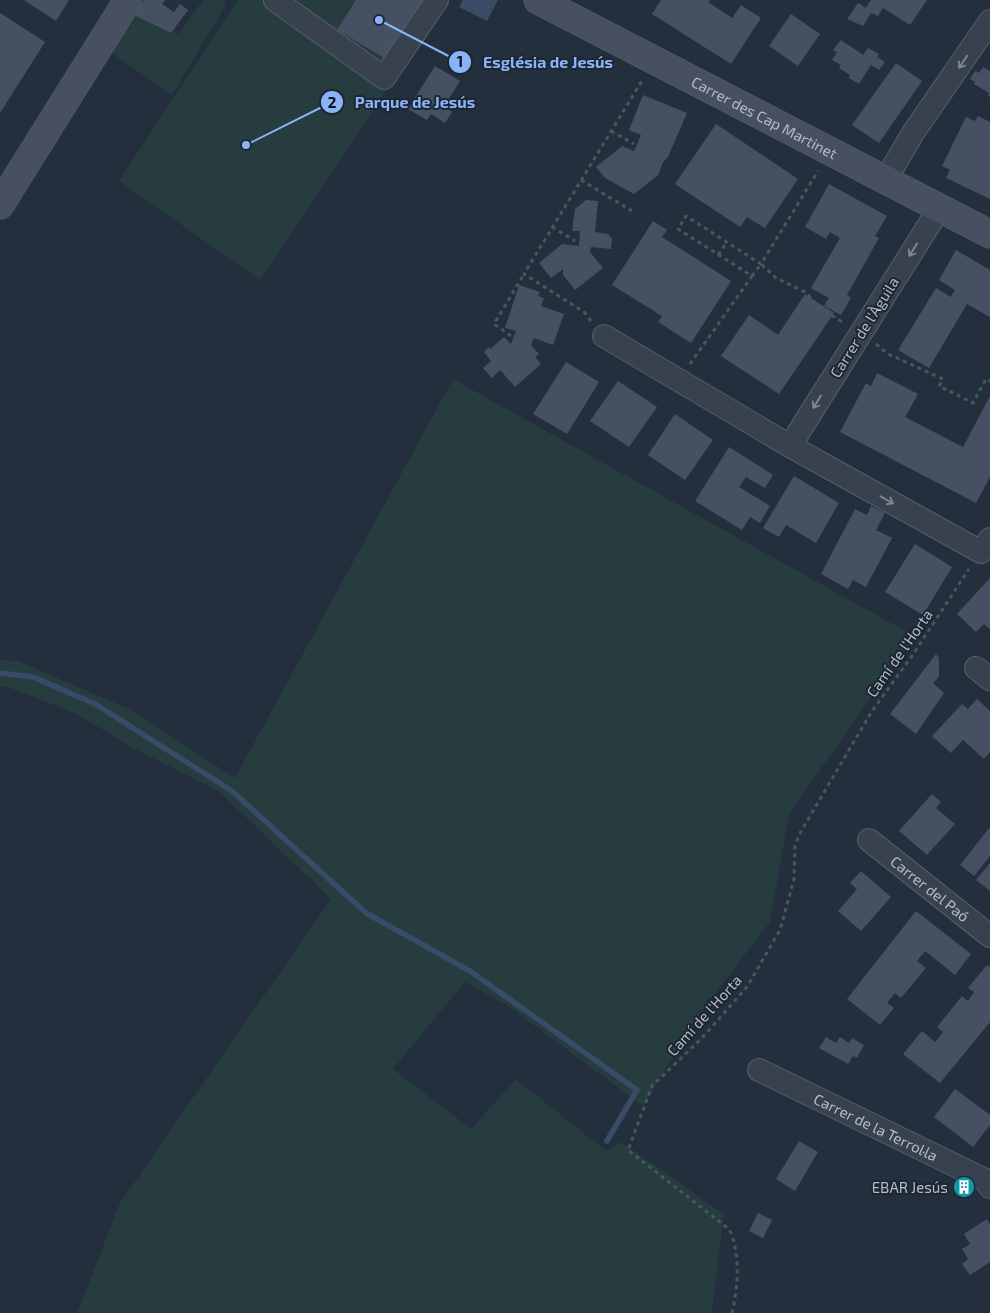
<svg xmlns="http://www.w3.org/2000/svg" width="990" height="1313" font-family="'Exo 2',sans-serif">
  <rect width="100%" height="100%" fill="#242f3e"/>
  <g fill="#263c3f">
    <polygon points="203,0 223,0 226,4 172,95 110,52 134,15 179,34"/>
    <polygon points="238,0 446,0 260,280 119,181"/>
    <polygon points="453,379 914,636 789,814 770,922 696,1018 643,1106 507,1005 465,982 393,1069 471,1129 516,1079 606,1151 621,1142 724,1214 712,1313 77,1313 120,1203 331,899 219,791 133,748 75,713 8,687 0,687 0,660 18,661 129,709 235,778"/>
  </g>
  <polygon fill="#394c67" points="463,0 498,0 487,21 459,7"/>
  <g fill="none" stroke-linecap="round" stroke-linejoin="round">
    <polyline stroke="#394c67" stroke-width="5.5" points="0,673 33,677 95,704 232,791 366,913 470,971 637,1090 607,1141"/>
  </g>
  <g fill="#455162">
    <polygon points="24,0 69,0 56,21"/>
    <polygon points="144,0 165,0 162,4 174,12 180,4 188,10 171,33 134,15"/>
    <polygon points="356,0 425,0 388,60 337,30"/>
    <polygon points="661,0 710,0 708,2 732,18 741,5 761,18 731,64 652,14"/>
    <polygon points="871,0 927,0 910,25 883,8 878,16 871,13 863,26 847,19 858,3 866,8"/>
    <polygon points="0,13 45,42 0,113"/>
    <polygon points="791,14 820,34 798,66 769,46"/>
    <polygon points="841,40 863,55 868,48 879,54 877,57 885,62 879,70 871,65 859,84 849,78 850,75 839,68 841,65 832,60 837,52 833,50"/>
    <polygon points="896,63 922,81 879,143 852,125"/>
    <polygon points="435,66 460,81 444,106 452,112 445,123 431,114 427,120 408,109"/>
    <polygon points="983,67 990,71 990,97 988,96 989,93 974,84 975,82 970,79 975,71 979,73"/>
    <polygon points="643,95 687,113 668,157 663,162 658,175 634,194 605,178 596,167 622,146 634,151 641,135 629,130"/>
    <polygon points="978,116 990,122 990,199 946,178 950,170 942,166 966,117 975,121"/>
    <polygon points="716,124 798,179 765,228 747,217 740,227 675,184"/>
    <polygon points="829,184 887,216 875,236 879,238 847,295 851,298 841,315 824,306 829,298 811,288 840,238 830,232 826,239 805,227"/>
    <polygon points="586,200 598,201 595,232 608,234 612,239 611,249 591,247 590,252 603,268 575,290 563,275 563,269 551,278 539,263 562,244 579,246 580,231 572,231 575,209"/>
    <polygon points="653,221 667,230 662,237 731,281 691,343 658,322 662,316 612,285"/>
    <polygon points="956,250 990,270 990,317 967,304 929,368 898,350 936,288 951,297 955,290 939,280"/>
    <polygon points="519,285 540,292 538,296 544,298 541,306 564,314 553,345 534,338 531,345 539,354 535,357 541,364 515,387 500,370 492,378 483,368 491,361 484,352 489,347 490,349 504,337 511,344 516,331 505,328"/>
    <polygon points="805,294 834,313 779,394 721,356 749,315 778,335"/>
    <polygon points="566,362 599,382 567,434 533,414"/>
    <polygon points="877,373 918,394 905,417 963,447 990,396 990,477 976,503 840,432 866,383 871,386"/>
    <polygon points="618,381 657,407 629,447 590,421"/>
    <polygon points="675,414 713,440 685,480 648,455"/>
    <polygon points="729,447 773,475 765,488 746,477 739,487 770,506 760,523 750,517 742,530 695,501"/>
    <polygon points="794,476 839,503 816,543 786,525 779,537 763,528"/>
    <polygon points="871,506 885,513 876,530 892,538 866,587 853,580 848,589 821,574 855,509 867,515"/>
    <polygon points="915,544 952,567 923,615 885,592"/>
    <polygon points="990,578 990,629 984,624 976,632 957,614"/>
    <polygon points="936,654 939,658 939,677 933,683 944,693 916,734 890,714"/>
    <polygon points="977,699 990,711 990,752 984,759 963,740 951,753 932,736 962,704 968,709"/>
    <polygon points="932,794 941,802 936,808 955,824 927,855 899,831"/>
    <polygon points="990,827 990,856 974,876 960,865"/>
    <polygon points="990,863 990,891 976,880"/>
    <polygon points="861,871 891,897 861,931 838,911 857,889 850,883"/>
    <polygon points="916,911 971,954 955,975 925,951 917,961 926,968 901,998 895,993 887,1003 894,1008 880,1025 847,999"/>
    <polygon points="987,965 990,967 990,1022 940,1083 903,1054 922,1031 935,1042 943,1032 937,1027 962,996 968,1001 974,992 968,988"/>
    <polygon points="826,1037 836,1043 840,1037 849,1043 852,1038 864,1045 857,1058 853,1056 848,1064 819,1048"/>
    <polygon points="955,1089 990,1115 990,1125 973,1147 934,1117"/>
    <polygon points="799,1141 818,1152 795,1191 776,1179"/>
    <polygon points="961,1180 972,1186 967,1195 956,1188"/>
    <polygon points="758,1213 772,1220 763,1238 749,1231"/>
    <polygon points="987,1219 990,1224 990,1262 970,1275 962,1264 968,1259 962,1249 970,1244 964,1234"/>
  </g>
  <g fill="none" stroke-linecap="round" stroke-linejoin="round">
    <g stroke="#565f6c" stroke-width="24">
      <g id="street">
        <polyline points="275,0 384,78 437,0"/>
        <polyline points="885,181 913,133 990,21"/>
        <polyline points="939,209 790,446 981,552 990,539"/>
        <polyline points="604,336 790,446"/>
        <polyline points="976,668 990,679"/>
        <path id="s1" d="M 869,840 L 990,936"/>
        <path id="s2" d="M 759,1070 L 985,1180 L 990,1187"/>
      </g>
    </g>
    <g stroke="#565f6c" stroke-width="29">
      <g id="secondary">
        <path id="s3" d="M 538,0 L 990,234"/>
        <polyline points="0,205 128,0"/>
      </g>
    </g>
    <g stroke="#44595c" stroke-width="3" stroke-dasharray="4 4" stroke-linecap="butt">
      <polyline points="611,131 634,144"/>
      <polyline points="581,180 632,211"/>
      <polyline points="552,227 575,241"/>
      <polyline points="718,255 727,242"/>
      <polyline points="752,276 761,264 776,278 807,293 815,305 844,323"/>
      <polyline points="591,321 584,312 524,274 643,79"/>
      <polyline points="511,336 494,324 524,274"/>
      <polyline points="876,344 888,354 943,379 939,386 973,403 986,379 990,381"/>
      <polyline points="690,364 752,276 678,229 686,216 761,264 818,171"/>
      <path d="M 732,1313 C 738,1287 741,1253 729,1229 L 628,1150 L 652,1086 L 702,1038 L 747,987 L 780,930 L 794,879 L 795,846 L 800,833 L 872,711 L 912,656 L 969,569"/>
    </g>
    <use href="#street" stroke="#38414e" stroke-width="22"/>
    <use href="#secondary" stroke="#465061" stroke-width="28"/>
  </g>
  <defs><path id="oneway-shaft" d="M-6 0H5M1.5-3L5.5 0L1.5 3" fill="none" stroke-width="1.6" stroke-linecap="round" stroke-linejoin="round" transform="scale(1.25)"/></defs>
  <g stroke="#7c8592">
    <use href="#oneway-shaft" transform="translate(963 62) rotate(124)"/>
    <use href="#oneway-shaft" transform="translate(913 250) rotate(122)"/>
    <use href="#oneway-shaft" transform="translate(817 402) rotate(122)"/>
    <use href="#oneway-shaft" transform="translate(887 500) rotate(29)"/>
  </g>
  <defs>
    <g id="building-disc" transform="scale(1.125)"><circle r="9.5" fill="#0f9aa8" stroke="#1d2633"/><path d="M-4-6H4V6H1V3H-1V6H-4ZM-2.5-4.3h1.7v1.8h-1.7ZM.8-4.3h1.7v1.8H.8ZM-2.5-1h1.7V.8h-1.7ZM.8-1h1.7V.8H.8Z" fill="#fff"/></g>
  </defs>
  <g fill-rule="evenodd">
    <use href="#building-disc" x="964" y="1187"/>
  </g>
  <g text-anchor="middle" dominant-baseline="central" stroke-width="4" stroke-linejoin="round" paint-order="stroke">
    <g font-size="15" fill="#b4bcc9" stroke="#1d2633">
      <text stroke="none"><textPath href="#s3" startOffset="255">Carrer des Cap Martinet</textPath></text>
      <text transform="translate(864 327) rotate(-58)">Carrer de l'Àguila</text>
      <text transform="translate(899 653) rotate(-55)">Camí de l'Horta</text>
      <text stroke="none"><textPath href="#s1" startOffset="78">Carrer del Paó</textPath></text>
      <text transform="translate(704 1015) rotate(-48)">Camí de l'Horta</text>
      <text stroke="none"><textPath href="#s2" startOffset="130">Carrer de la Terrol·la</textPath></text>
    </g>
    <g font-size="15" fill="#b4bcc9" stroke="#1d2633" text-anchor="end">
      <text x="948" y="1187">EBAR Jesús</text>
    </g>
  </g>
  <path fill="none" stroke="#8ab4f8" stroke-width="2" d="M379 20L460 62M246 145L332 102"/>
  <g fill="#8ab4f8" stroke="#1d2633" stroke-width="2">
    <circle cx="379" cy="20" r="5"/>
    <circle cx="246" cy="145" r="5"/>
    <circle cx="460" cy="62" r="12"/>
    <circle cx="332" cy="102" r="12"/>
  </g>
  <g font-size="15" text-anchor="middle" font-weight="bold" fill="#111">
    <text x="460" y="67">1</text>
    <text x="332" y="108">2</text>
  </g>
  <g font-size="16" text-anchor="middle" font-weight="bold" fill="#8ab4f8" stroke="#1d2633" stroke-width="4" stroke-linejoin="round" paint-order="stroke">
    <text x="548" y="68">Església de Jesús</text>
    <text x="415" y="108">Parque de Jesús</text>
  </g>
</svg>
